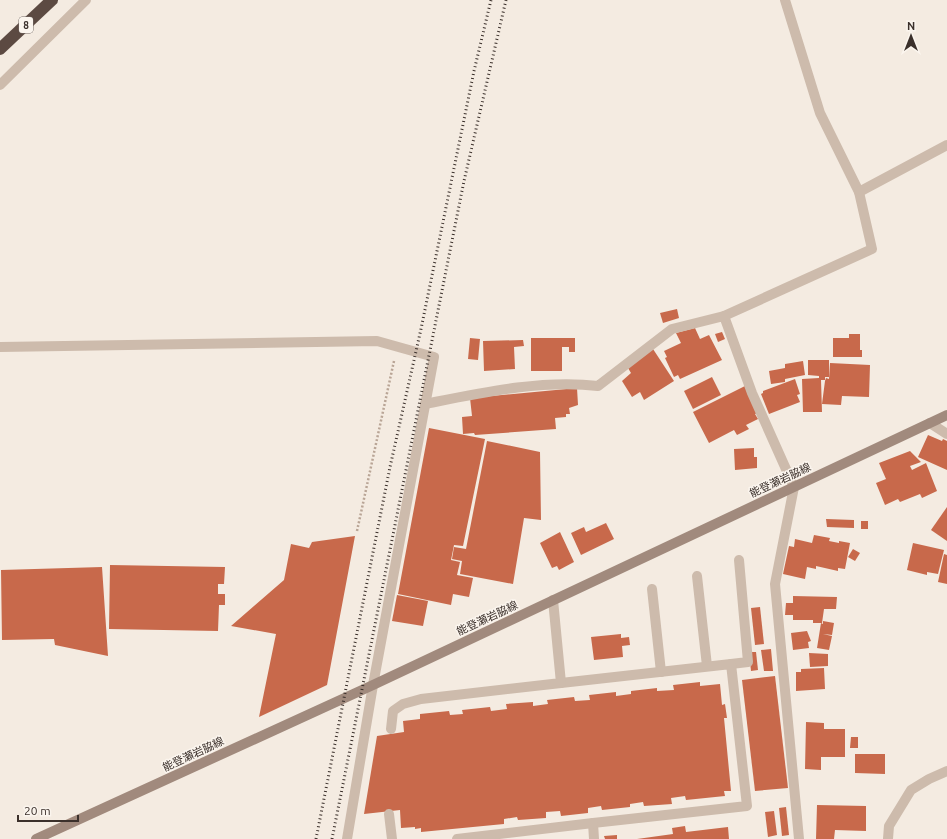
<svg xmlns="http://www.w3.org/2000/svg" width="947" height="839" font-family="Ubuntu,'Noto Sans JP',sans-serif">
  <rect width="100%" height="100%" fill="#f4ebe1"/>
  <g fill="#c8694b">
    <polygon points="677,309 679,318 663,323 660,313"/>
    <polygon points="695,328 700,339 709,335 722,360 680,379 678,375 674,377 665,358 667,357 664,351 681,343 676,333"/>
    <polygon points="722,332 725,339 718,342 715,334"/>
    <polygon points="849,334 860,334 860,350 862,350 862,357 833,357 833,338 849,338"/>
    <polygon points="470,338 480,339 478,360 468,359"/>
    <polygon points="531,338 575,338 575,352 569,352 569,347 562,347 562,371 531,371"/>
    <polygon points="523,340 524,346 514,347 515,369 484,371 483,341"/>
    <polygon points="653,349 674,381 644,400 640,392 632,397 622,381 631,373 628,368"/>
    <polygon points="808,360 829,360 829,377 825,377 825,380 821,380 822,412 803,412 802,379 819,378 819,376 808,375"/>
    <polygon points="803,361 805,375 785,379 785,382 771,384 769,371 785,368 785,364"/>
    <polygon points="830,363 870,365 869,397 842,396 841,405 822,404 825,381 826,378 829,379"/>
    <polygon points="712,377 721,395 693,409 684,391"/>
    <polygon points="795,379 800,394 797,395 800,402 769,414 761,394 763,393 763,391"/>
    <polygon points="745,386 758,413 755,414 758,419 746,425 749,429 737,435 734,430 709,443 693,412"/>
    <polygon points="577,388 578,405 569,408 570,414 566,414 566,417 555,418 556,429 475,435 474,433 463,434 462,417 472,416 470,398"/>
    <polygon points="429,428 485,439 463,546 454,545 451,560 460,562 457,575 473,578 469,597 453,594 451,605 398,594"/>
    <polygon points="928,435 942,441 943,439 947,441 947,470 918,457"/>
    <polygon points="487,441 540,452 541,520 524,518 513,584 460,574 462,561 452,559 454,547 466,549"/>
    <polygon points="754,448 754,457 757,457 757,468 735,470 734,449"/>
    <polygon points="910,451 921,462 910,466 912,470 926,463 937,491 922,498 920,494 900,502 898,499 885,505 876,483 886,479 879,463"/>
    <polygon points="947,507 947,541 931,530"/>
    <polygon points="826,519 854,520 854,528 827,527"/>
    <rect x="861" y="521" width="7" height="8"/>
    <polygon points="606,523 614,539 581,555 571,533 584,527 586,532"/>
    <polygon points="560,532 574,562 559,570 557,566 552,568 540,543"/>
    <polygon points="814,535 830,538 829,541 839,543 839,541 850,543 845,569 838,568 838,571 816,566 816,569 807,567 805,579 783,574 789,546 794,547 795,539 812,543"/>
    <polygon points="355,536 327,685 259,717 276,634 231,626 284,580 291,544 309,548 312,542"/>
    <polygon points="913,543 944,550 938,574 927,572 927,575 907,570"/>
    <polygon points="853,549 860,553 855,561 848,557"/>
    <polygon points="944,554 947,555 947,584 938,582"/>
    <polygon points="110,565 225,567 224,584 218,584 218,594 225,594 225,605 219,605 218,631 109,629"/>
    <polygon points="102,567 108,656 55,645 54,639 2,640 1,570"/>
    <polygon points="397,595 428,601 423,626 392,621"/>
    <polygon points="793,596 837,597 836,609 824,609 822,623 813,623 813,620 793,620 793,615 785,615 786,603 793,603"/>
    <polygon points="760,607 764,644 755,645 751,608"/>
    <polygon points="823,621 834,623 832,635 823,634 832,636 829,650 817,648 821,623 823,624"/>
    <polygon points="807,631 811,641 808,642 809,648 793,650 791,633"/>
    <polygon points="621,634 621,638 629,637 630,645 622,646 623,657 594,660 591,637"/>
    <polygon points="771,649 773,671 764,671 761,650"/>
    <polygon points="749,652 756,652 758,670 751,671"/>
    <polygon points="809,653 828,654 828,666 810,667"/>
    <polygon points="824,668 825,689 796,691 796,672 801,672 801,669"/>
    <polygon points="775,676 788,788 755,791 742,680"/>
    <polygon points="700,682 700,686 720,684 722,705 725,704 727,718 724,718 731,791 724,791 725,796 686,800 685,796 671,798 672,804 644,806 643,802 630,804 630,807 602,810 601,806 588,808 588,813 561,816 560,811 546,812 546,818 518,820 517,817 504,819 504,824 421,832 421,828 415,829 415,827 401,828 400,810 364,814 377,736 404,732 403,721 420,719 420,714 449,711 450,715 463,714 462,710 490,707 491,711 507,709 506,704 533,702 533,706 548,704 547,700 574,697 575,701 590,700 589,695 616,692 616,696 631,694 631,691 657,688 657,691 674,690 673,685"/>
    <polygon points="806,722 824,723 824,729 845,729 845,757 821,757 821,770 805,769"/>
    <polygon points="851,737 858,737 858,748 850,748"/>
    <polygon points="855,754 885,754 885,774 855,773"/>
    <polygon points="817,805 866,806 866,831 835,830 834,839 816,839"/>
    <polygon points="786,807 789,835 782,836 779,808"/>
    <polygon points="774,811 777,835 768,837 765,812"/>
    <polygon points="685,826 686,832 728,827 729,839 637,839 673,834 672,828"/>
    <polygon points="617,835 617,839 605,839 604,836"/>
  </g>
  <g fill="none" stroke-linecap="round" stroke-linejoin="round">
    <polyline stroke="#b9a596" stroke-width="2.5" stroke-dasharray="2 2" stroke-linecap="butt" points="357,531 394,361"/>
    <g stroke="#cdbbac" stroke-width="10">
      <polyline points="785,0 820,113 859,192"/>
      <polyline points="0,85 86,0"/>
      <polyline points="724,316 872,249 859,192 947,145"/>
      <polyline points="0,347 377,341 434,357 373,685 347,839"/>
      <path d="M 425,404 C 480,393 543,379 598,386 L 672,329 L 724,316 L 752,393 L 794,487 L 775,584 L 799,839"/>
      <polyline points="930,423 947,434"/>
      <polyline points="697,576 707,666"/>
      <polyline points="652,589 661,672"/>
      <polyline points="731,664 748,662 739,560"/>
      <polyline points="561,683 731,664 747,806 593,823 594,839"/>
      <polyline points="391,729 393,711 403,704 421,699 561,683 553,600"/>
      <polyline points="389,814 392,839"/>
      <polyline points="457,839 593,823"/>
      <polyline points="888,839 889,826 911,790 929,779 947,771"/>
    </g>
    <polyline stroke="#a18a7d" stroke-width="10" points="36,839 373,685 947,415"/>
    <polyline stroke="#5c4a42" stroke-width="12" points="0,49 52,0"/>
    <g stroke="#3b302b" stroke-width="3" stroke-dasharray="1 3" stroke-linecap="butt">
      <polyline points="316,839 390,467 421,329 474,71 491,0"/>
      <polyline points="332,839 464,181 506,0"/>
    </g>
  </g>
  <g text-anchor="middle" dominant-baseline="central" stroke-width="3" stroke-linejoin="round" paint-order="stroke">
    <rect fill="#fbf5ee" stroke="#756b66" stroke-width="1" x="19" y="17" width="14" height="16" rx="3"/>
    <g font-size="10" font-weight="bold" fill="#3b302b">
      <text x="26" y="25">8</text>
    </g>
    <g font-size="11" fill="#3b302b" stroke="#fbf5ee">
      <text transform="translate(780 480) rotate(-25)">能登瀬岩脇線</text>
      <text transform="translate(487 618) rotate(-25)">能登瀬岩脇線</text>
      <text transform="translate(193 754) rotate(-25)">能登瀬岩脇線</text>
    </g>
  </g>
  <g transform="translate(911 36)" stroke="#fbf5ee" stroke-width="3" paint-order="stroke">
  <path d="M0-3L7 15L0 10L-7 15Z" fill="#3b302b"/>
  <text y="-6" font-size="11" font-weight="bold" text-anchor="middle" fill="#3b302b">N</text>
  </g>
  <path d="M18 815v6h60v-6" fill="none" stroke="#3b302b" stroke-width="2"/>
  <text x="24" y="815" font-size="12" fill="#3b302b" stroke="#fbf5ee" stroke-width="3" paint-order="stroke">20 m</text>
</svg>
